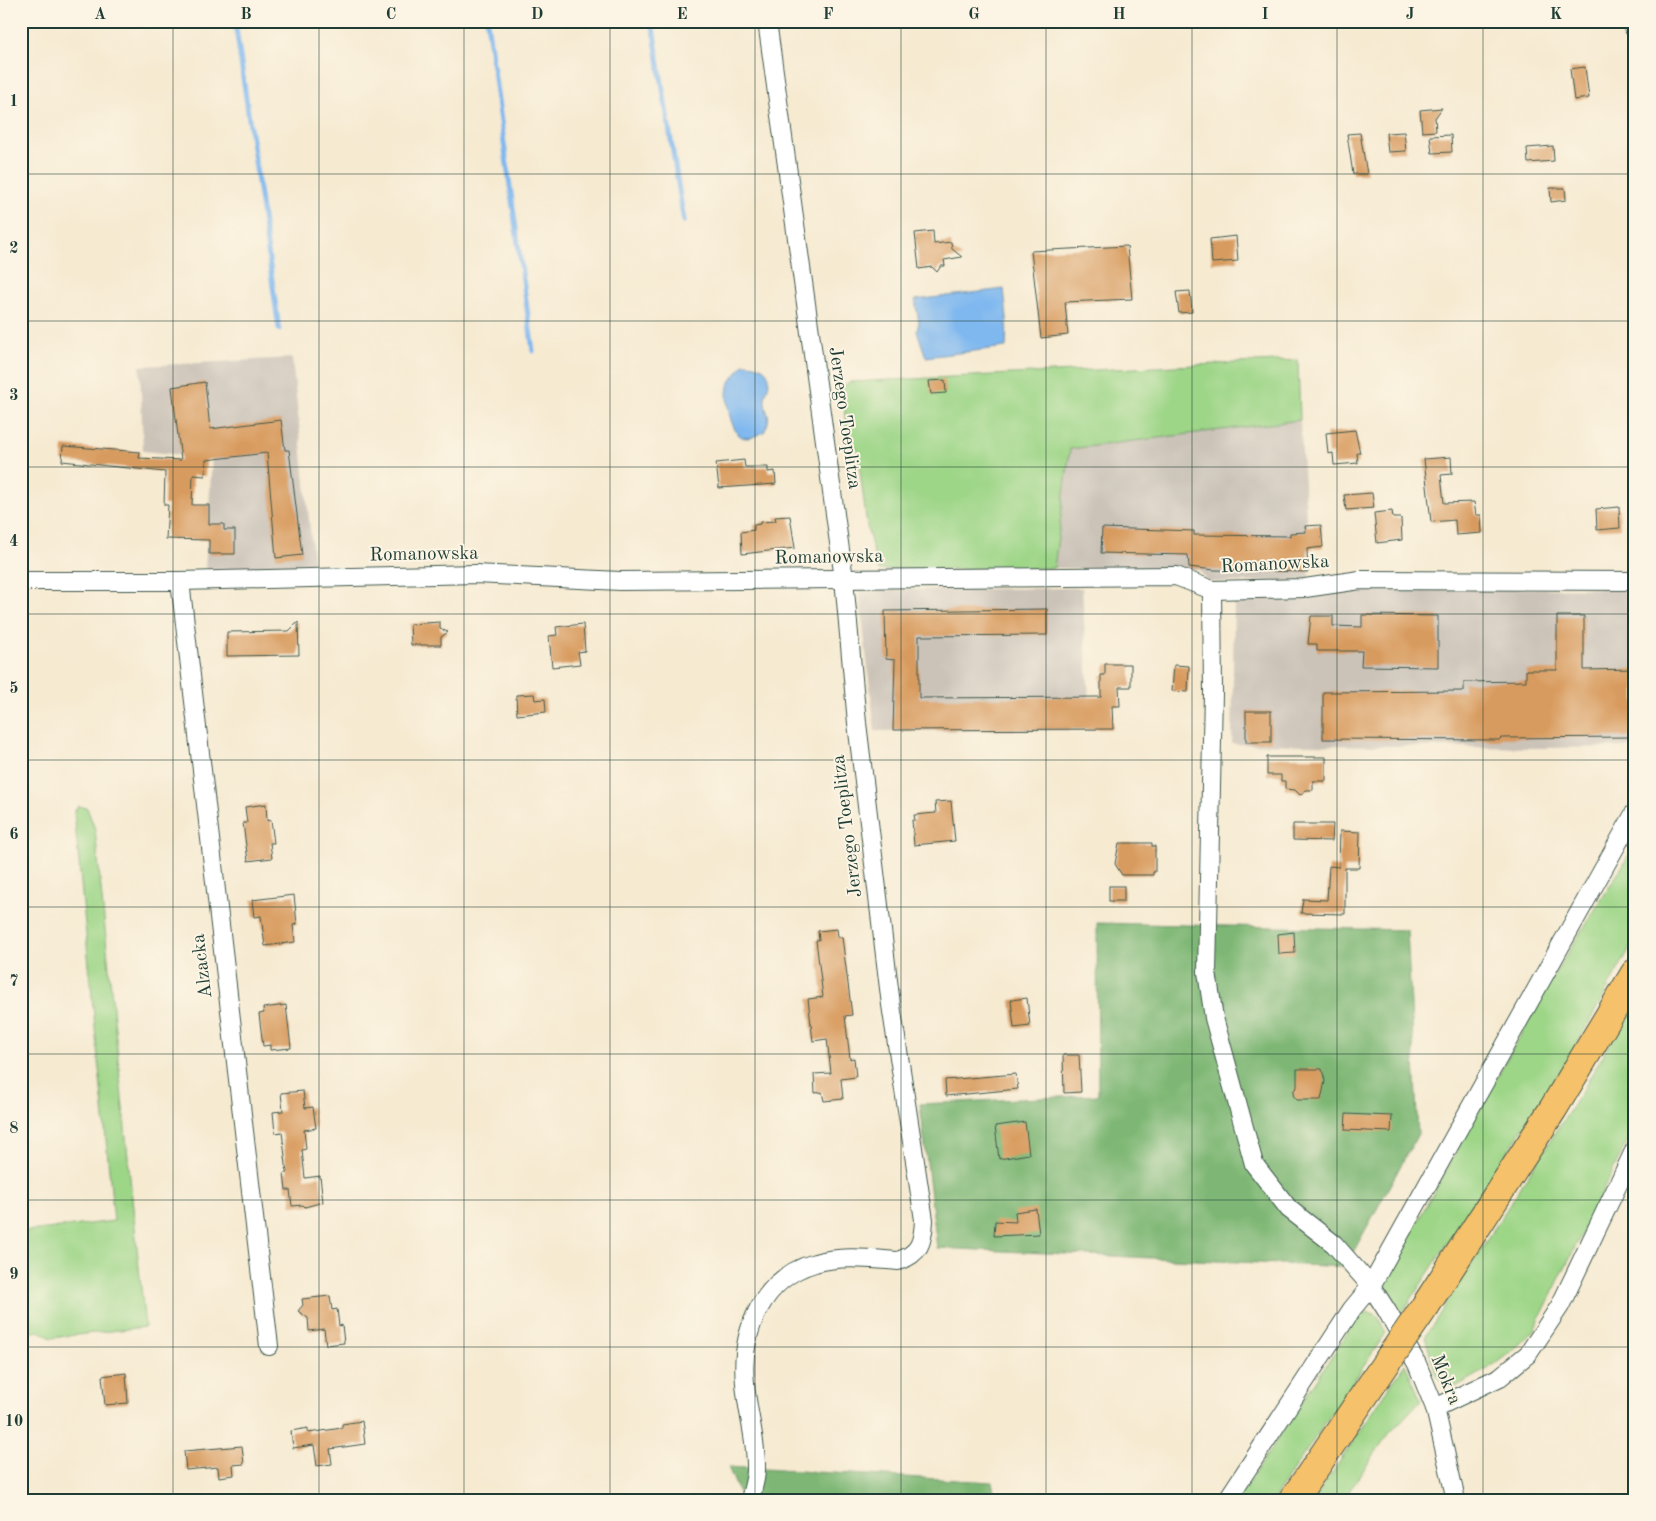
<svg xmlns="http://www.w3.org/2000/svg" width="1656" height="1521" font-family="'Old Standard TT',serif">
  <rect width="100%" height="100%" fill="#fcf5e5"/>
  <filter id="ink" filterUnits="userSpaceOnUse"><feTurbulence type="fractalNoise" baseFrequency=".02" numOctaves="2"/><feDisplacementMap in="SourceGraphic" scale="10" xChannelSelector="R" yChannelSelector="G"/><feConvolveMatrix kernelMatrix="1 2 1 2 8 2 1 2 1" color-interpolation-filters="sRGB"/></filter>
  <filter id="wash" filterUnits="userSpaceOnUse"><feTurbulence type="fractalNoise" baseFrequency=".0096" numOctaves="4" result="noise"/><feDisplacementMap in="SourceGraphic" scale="20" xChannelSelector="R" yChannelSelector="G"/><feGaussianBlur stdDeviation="1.12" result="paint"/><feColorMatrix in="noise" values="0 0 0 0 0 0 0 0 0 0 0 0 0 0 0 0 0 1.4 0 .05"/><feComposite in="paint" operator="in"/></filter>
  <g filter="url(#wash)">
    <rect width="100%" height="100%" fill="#f6ead1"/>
    <g fill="#cbc3b8">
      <polygon points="292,358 314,567 205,570 212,458 143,451 140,366"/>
      <polygon points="1300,420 1310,582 1208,582 1199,570 1054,568 1070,449"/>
      <polygon points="1082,588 1091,730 875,731 859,590"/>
      <polygon points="1635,588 1635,747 1541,748 1232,744 1234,597 1334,590"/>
    </g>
    <g fill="#9ed688" stroke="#5e8a5e">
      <polygon points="1298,360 1300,420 1070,449 1054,568 878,570 867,526 857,447 848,444 842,387 850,382"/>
      <polygon points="78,806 87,808 95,829 145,1327 51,1338 40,1331 21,1334 21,1232 114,1221 74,812"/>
      <polygon points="1635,842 1635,939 1571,1055 1402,1313 1382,1286 1552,978 1625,862"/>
      <path d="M 1635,1000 L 1635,1126 L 1534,1330 C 1508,1357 1488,1370 1455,1387 L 1443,1384 L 1436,1373 L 1425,1337 L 1584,1088 Z"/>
      <polygon points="1369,1312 1377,1315 1386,1333 1273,1500 1237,1500 1360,1314"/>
      <polygon points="1405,1364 1421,1400 1386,1437 1343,1500 1314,1500"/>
    </g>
    <g fill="#7eb774" stroke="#4e7a54">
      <polygon points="1097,923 1407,930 1418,1134 1345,1267 937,1248 920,1104 1098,1095"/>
      <polygon points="728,1467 992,1482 996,1500 742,1500"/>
    </g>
    <g fill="#7fb8ef" stroke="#4f7a92">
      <polygon points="1004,289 1007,318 1006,347 926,357 917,331 919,322 915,300"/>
      <path d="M 744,364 C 756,364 770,367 769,382 C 769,388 765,393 765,398 C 764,415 774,413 764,432 C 757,435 749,440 742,437 C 730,431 725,398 728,386 C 731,379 739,370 744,364 Z"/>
    </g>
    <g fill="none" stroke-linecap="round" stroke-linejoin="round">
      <g stroke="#7fb8ef" stroke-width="5">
        <polyline points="235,21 279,329"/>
        <polyline points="487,21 533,351"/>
        <polyline points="652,21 684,221"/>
      </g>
    </g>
    <g id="blocks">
      <g fill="#d89b5f">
        <polygon points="1585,67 1589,98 1574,100 1570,69"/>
        <polygon points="1442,108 1435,118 1436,131 1422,132 1420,110"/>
        <polygon points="1404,132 1406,151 1388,152 1386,133"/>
        <polygon points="1360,133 1367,174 1353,174 1347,134"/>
        <polygon points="1451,135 1452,152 1432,153 1430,136"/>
        <polygon points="1553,146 1554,161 1528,163 1527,148"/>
        <polygon points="1550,188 1565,188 1566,200 1551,202"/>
        <polygon points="933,231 934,244 951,242 952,249 962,257 944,260 945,266 941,266 937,272 932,267 919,269 915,233"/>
        <polygon points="1236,236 1238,261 1212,263 1210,239"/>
        <polygon points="1127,246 1132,299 1065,302 1068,335 1041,338 1031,251"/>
        <polygon points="1190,291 1192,312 1179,313 1176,292"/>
        <polygon points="945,380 946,393 931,394 929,381"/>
        <polygon points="205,382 210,429 281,420 285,450 289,450 302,555 276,558 267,453 206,460 205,476 193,475 192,505 209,505 209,524 224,524 224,530 235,530 235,554 209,554 209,540 166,539 168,505 164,505 165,472 62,461 63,446 140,452 139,458 181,460 172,387"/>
        <polygon points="1355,430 1360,453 1357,453 1358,463 1334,465 1333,453 1328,454 1326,433"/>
        <polygon points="1451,457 1452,474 1441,475 1444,503 1474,502 1476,515 1481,515 1482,533 1456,535 1455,520 1431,522 1424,459"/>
        <polygon points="744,460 745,467 768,467 768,472 775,471 776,484 719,488 716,463"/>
        <polygon points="1372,493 1374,508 1346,510 1344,495"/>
        <polygon points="1619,507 1620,528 1597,530 1596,509"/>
        <polygon points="1392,511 1393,518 1401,518 1402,540 1377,543 1374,513"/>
        <polygon points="790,516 795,548 742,554 741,532 754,530 754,525 760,524 760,522 776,521 775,517"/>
        <polygon points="1321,525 1323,547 1307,549 1308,572 1214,570 1189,567 1188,555 1101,553 1102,528 1194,531 1194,535 1290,536 1290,533 1306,532 1305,526"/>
        <polygon points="1047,609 1047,635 919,636 919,698 1101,697 1101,675 1105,675 1105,664 1131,664 1131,687 1119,687 1120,706 1112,706 1113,729 893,730 895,660 886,659 885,611"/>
        <polygon points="1362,615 1438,616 1438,667 1361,666 1362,651 1317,651 1317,644 1308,644 1311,616 1333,616 1333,626 1362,627"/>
        <polygon points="1557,616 1584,616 1584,670 1635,669 1635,730 1631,737 1501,738 1499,740 1323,739 1323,692 1464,691 1464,682 1526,681 1526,670 1557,670"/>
        <polygon points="298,622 299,655 227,656 227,632 289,631"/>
        <polygon points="440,622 440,629 448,632 441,637 441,645 411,645 410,624"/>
        <polygon points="583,624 585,651 578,652 580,664 552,667 549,636 557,635 556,627"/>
        <polygon points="1174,665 1189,666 1188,692 1172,691"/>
        <polygon points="534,694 535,700 545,699 546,712 517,715 516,695"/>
        <rect x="1246" y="711" width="25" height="31"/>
        <polygon points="1267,757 1326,757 1326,781 1313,781 1313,790 1306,790 1300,795 1295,790 1285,789 1285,781 1281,781 1281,775 1267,775"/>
        <polygon points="951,801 955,841 914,845 912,820 915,820 914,815 936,813 935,802"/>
        <polygon points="266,804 267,821 271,820 274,843 270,843 272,858 248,861 243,823 247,823 245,807"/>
        <polygon points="1293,824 1333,824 1332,841 1293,840"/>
        <polygon points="1340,831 1360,832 1359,868 1345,868 1345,914 1301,913 1303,899 1327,900 1329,866 1339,867"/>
        <polygon points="1119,843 1152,843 1152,846 1155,846 1155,872 1153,872 1153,875 1122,875 1115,864"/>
        <rect x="1109" y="886" width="15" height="15"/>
        <polygon points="294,895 297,924 293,925 295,942 265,946 261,916 254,917 252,900"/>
        <polygon points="837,929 838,937 842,937 852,1015 845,1016 850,1059 854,1058 856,1077 841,1079 843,1099 824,1101 822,1092 815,1093 814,1074 831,1073 827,1039 813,1041 808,999 823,997 816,940 819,940 818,931"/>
        <polygon points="1294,932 1295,953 1279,954 1278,934"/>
        <polygon points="1027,998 1030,1026 1014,1028 1011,1000"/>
        <polygon points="286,1005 291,1048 270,1050 270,1045 263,1046 259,1014 264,1013 263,1008"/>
        <polygon points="1063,1055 1079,1055 1081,1092 1064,1093"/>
        <polygon points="1297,1069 1322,1069 1325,1081 1321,1100 1297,1100 1293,1095 1294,1090 1297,1087"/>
        <polygon points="1016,1074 1018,1089 946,1096 945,1080"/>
        <polygon points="303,1091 305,1108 313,1107 316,1128 304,1130 306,1149 302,1150 305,1178 320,1176 323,1202 305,1207 303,1205 292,1206 290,1190 286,1190 284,1173 287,1173 282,1132 275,1133 273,1112 283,1111 281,1093"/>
        <polygon points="1346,1114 1392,1116 1391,1132 1345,1130"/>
        <polygon points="1025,1122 1029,1154 999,1159 995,1126"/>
        <polygon points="1036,1209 1039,1234 994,1236 995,1221 1016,1222 1015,1212"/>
        <polygon points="330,1296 332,1310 337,1309 339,1326 342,1325 344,1343 326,1345 324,1329 309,1331 308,1318 298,1311 303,1305 302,1299"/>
        <polygon points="126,1373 128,1403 105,1405 102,1376"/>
        <polygon points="362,1421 365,1444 330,1449 332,1464 317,1466 314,1445 293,1448 291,1431 308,1428 308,1433 342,1428 342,1424"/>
        <polygon points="242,1446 244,1464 233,1465 234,1475 219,1477 218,1467 186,1470 184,1451"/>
      </g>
    </g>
  </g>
  <g filter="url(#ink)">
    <use href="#blocks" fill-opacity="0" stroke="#3f574c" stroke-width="1"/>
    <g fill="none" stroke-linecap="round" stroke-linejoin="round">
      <g stroke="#3f574c" stroke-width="20">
        <g id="street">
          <polyline points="1630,21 1635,30"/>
          <polyline points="21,581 180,581 476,574 620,581 1176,576 1212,590 1305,588 1360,580 1635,581"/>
          <polyline points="180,581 269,1346"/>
          <polyline points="1212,590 1213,693 1207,972 1214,1018 1254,1164 1289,1209 1334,1244 1371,1286 1387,1311 1417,1364 1435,1408 1456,1500"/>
          <polyline points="1435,1408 1500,1377 1528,1354 1560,1306 1635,1149"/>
          <path d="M 750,1500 C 752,1490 756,1480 756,1470 C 757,1441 747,1412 745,1383 C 740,1332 762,1278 815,1263 C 841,1255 871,1259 898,1261 C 920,1254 923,1242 924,1220 L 891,1005 L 857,723 L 844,579 L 767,21"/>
          <polyline points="1227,1500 1352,1309 1371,1286 1635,812"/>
        </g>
      </g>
      <g stroke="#3f574c" stroke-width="30">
        <g id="primary">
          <polyline points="1426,1305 1553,1109 1635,973"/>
          <polyline points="1293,1500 1391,1356"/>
        </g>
      </g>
      <use href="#street" stroke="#fff" stroke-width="18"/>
      <use href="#primary" stroke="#f5c16b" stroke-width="28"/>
      <g stroke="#3f574c" stroke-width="30" stroke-linecap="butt">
        <polyline id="primary-bridge" points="1391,1356 1426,1305"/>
      </g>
      <use href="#primary-bridge" stroke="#f5c16b" stroke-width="28"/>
    </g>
  </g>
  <path fill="none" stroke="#1f3d34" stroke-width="1" stroke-opacity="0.55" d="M 173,21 L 173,1500M 319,21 L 319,1500M 464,21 L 464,1500M 610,21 L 610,1500M 755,21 L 755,1500M 901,21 L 901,1500M 1046,21 L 1046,1500M 1192,21 L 1192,1500M 1337,21 L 1337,1500M 1483,21 L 1483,1500M 21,174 L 1635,174M 21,321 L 1635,321M 21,467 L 1635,467M 21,614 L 1635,614M 21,760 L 1635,760M 21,907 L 1635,907M 21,1054 L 1635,1054M 21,1200 L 1635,1200M 21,1347 L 1635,1347"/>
  <g text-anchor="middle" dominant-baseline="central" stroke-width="4" stroke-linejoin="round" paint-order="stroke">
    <g font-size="19" fill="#1f3d34" stroke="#fcf5e5">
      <text transform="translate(844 418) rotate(82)">Jerzego Toeplitza</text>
      <text transform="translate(424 555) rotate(-1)">Romanowska</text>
      <text transform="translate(829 558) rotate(-1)">Romanowska</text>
      <text transform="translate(1275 565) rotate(-3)">Romanowska</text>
      <text transform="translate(848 826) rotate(-97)">Jerzego Toeplitza</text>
      <text transform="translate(203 966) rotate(-97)">Alzacka</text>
      <text transform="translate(1445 1380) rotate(68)">Mokra</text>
    </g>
  </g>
  <rect width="1656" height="1521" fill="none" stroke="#fcf5e5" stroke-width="55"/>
  <rect x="28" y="28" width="1600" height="1466" fill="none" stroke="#1f3d34" stroke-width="2"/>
  <g font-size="16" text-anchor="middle" font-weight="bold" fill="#1f3d34">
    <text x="100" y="19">A</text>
    <text x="246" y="19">B</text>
    <text x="391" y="19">C</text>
    <text x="537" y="19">D</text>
    <text x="682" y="19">E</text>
    <text x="828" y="19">F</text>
    <text x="974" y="19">G</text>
    <text x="1119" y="19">H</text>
    <text x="1265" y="19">I</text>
    <text x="1410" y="19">J</text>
    <text x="1556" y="19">K</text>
    <text x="14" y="106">1</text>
    <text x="14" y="253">2</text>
    <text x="14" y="400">3</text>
    <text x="14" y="546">4</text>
    <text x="14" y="693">5</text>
    <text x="14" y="839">6</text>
    <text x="14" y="986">7</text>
    <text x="14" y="1133">8</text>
    <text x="14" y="1279">9</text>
    <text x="14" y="1426">10</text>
  </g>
</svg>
